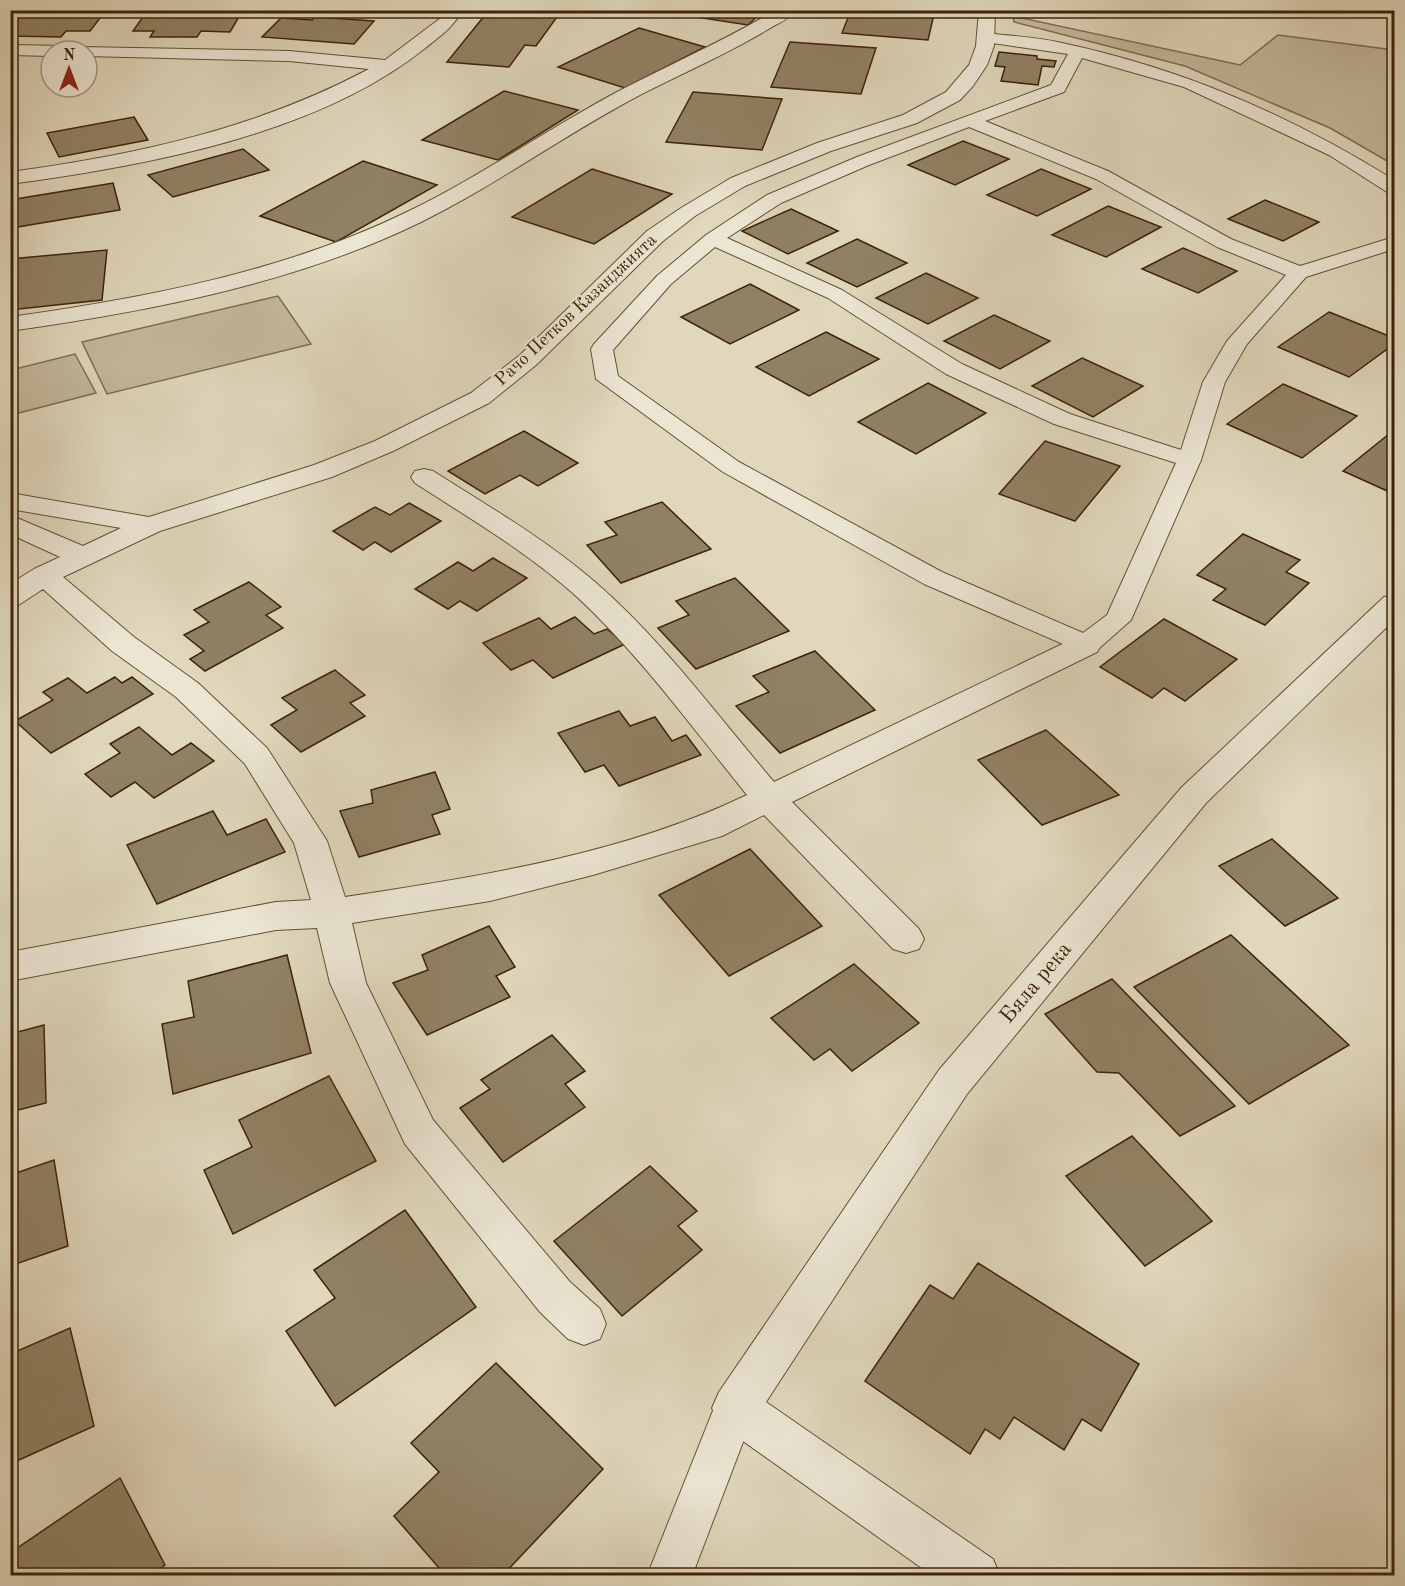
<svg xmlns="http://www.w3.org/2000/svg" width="1405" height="1586" font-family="'Old Standard TT',serif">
  <rect width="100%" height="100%" fill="#e0d7bc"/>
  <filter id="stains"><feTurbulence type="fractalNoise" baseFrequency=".00333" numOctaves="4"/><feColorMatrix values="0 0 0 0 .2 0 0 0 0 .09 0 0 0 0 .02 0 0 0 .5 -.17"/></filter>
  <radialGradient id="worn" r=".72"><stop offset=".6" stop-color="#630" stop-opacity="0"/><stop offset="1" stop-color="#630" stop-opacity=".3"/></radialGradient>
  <g fill="#c4b99d" stroke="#806e50" stroke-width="1.5">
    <polygon points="1013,16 1240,65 1278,35 1394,50 1394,165 1330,128 1185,66 1014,22"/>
    <polygon points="278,296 311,344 107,394 82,342"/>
    <polygon points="75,354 96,393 11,415 11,370"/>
  </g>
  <g fill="#918164" stroke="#3c2404" stroke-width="1.5">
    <polygon points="489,10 562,10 536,46 525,45 509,67 447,62"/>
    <polygon points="674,10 764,10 748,25 670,13"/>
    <polygon points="851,10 935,10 928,40 842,33"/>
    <polygon points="34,11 81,11 79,14 103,14 90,31 66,31 61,37 13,36 17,31 10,31 10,17 13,14 32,14"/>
    <polygon points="167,12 213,12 211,15 240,15 230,32 201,31 197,37 150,37 154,31 133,31 145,14 165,15"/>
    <polygon points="315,17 374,21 354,44 262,37 281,18 312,20"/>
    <polygon points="639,28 705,47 625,88 558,67"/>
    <polygon points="790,42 876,48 861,94 771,87"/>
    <polygon points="999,52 1037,56 1037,59 1056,61 1054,67 1042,66 1038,85 1001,81 1005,67 995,66"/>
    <polygon points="504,91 578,110 498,160 422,140"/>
    <polygon points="693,92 782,99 762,150 666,142"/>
    <polygon points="134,117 148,140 59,157 47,133"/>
    <polygon points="963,141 1009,159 955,185 908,165"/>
    <polygon points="243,149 269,170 173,197 148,175"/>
    <polygon points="363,161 437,185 336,242 260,216"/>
    <polygon points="592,169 672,194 594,244 512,217"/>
    <polygon points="1041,169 1091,189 1037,216 987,195"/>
    <polygon points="113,183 120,210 11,228 10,200"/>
    <polygon points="1265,200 1319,222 1283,241 1228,219"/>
    <polygon points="1108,206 1161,227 1106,257 1052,235"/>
    <polygon points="791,209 838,231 788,254 742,231"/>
    <polygon points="857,239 907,263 857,287 807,263"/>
    <polygon points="1183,248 1237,271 1198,293 1142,269"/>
    <polygon points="107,250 102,300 10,310 10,259"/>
    <polygon points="926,273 978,298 928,324 876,298"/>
    <polygon points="750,284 799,310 730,344 681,317"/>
    <polygon points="1329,312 1394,338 1394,344 1349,377 1278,347"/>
    <polygon points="994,315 1050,341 1000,369 944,341"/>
    <polygon points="826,332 879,359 809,396 756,367"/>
    <polygon points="1082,358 1143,386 1093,417 1032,386"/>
    <polygon points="928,383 986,413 916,454 858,422"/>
    <polygon points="1283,384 1357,416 1302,458 1227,424"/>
    <polygon points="1394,430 1394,494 1343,471"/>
    <polygon points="524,431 578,463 538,486 520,475 485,494 448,471"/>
    <polygon points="1045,441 1120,466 1075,521 999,494"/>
    <polygon points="662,502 711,549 621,583 587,545 617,535 605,522"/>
    <polygon points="409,503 441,521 391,552 375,542 363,550 333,531 375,507 390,515"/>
    <polygon points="1243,534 1300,560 1286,572 1309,583 1265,625 1213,600 1226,589 1197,575"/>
    <polygon points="493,558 527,578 477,611 460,601 448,609 415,589 458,562 473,571"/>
    <polygon points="735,578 789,631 696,669 658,628 689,615 676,601"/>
    <polygon points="249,582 281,607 266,615 283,628 205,671 190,659 204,651 184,635 209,622 194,610"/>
    <polygon points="575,617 594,634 607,629 625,644 553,678 533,660 511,670 483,643 539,618 551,629"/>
    <polygon points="1164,619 1237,659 1185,701 1164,688 1152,698 1100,667"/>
    <polygon points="815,651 875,710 780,753 736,706 769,692 753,676"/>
    <polygon points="335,670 365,695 350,703 365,716 301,752 271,725 297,710 282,698"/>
    <polygon points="115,677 122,683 132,677 153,694 51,753 15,721 53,700 43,692 68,678 87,693"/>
    <polygon points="619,711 630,726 655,717 672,741 686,735 701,755 619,786 604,765 585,772 558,733"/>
    <polygon points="139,727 172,755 191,743 214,761 154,798 135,782 111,797 85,774 120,753 110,744"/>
    <polygon points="1046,730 1119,795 1042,825 978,760"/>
    <polygon points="435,772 450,809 432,815 440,834 359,857 340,811 373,803 371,790"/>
    <polygon points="213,811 227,835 266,819 285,852 157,904 127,845"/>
    <polygon points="1272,839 1338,898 1285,926 1219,866"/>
    <polygon points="750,849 822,926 729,976 659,895"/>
    <polygon points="489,926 515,967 496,976 510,997 427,1035 393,983 428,970 422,955"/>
    <polygon points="1231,935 1349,1045 1249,1104 1134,987"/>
    <polygon points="287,955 311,1053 173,1094 162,1024 194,1017 188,981"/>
    <polygon points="854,964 919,1023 852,1071 830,1049 814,1060 771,1018"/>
    <polygon points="1112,979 1235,1106 1180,1136 1119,1073 1097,1072 1045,1014"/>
    <polygon points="44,1025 46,1103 10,1112 10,1034"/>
    <polygon points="552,1035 585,1071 565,1084 585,1107 503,1162 460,1108 490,1089 481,1080"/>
    <polygon points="329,1076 376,1161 233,1234 204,1170 252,1147 239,1120"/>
    <polygon points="1132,1136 1212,1221 1145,1266 1066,1176"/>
    <polygon points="54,1160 68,1246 10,1266 10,1175"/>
    <polygon points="650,1166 697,1211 678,1226 702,1250 622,1316 554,1241"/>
    <polygon points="405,1210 476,1307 335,1406 286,1331 335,1298 314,1270"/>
    <polygon points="978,1263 1139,1364 1101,1431 1082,1419 1064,1450 1014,1417 1000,1439 985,1429 970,1454 865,1381 930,1285 953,1299"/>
    <polygon points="70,1328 94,1426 10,1464 10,1338 13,1353"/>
    <polygon points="496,1363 603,1469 502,1576 446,1576 394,1516 439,1472 411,1443"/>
    <polygon points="120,1478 165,1565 150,1576 21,1576 10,1553"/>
  </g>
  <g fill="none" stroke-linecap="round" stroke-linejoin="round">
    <g stroke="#655132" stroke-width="2">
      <g id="service">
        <path d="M 985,33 C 1010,36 1037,37 1062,43 C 1184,69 1289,115 1394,180 L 1394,193 L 1387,192 L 1329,155 L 1184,87 L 1082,58 L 1064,92 L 985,121 L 1108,171 L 1231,239 L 1300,266 L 1394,237 L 1394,249 L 1306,277 L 1247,344 L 1225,382 L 1201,460 L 1131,620 L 1096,651 L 1086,654 L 924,584 L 723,472 L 596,379 L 591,349 L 594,344 L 657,276 L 706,235 L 767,195 L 857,157 L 1051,85 L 1068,54 L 979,41 L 977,38 L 979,35 ZM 969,127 L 1096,179 L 1217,247 L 1286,275 L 1227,341 L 1203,382 L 1181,450 L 1070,414 L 962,364 L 842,290 L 727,238 L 781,203 L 869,165 ZM 715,247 L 828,298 L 946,374 L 1054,424 L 1176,463 L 1107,615 L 1083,633 L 942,572 L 739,462 L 618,376 L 613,350 L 671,284 Z"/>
        <polygon points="735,1387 750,1393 756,1408 692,1576 647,1576 720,1393"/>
      </g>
    </g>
    <g stroke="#655132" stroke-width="2">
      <g id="minor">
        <path d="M 445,10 L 462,10 C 454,27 439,37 424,49 C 316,135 145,166 10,184 L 10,172 C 136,155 256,129 369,69 L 289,61 L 87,56 L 87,51 L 78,51 L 81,47 L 289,51 L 385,60 L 442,17 Z"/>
        <path d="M 776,10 L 797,10 C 790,19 776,24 767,30 C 725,55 681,74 638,96 C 564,135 496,185 421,222 C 294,284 150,311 10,331 L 10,317 C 145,298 284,272 407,212 C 479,177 545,131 615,93 C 669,65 723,41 776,10 Z"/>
        <path d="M 979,10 L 995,10 L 994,46 L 987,65 L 973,86 L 960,100 L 917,123 L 831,151 L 745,186 L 695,216 L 663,241 L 536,365 L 489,403 L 393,451 L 332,477 L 160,531 L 63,577 L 134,637 L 198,683 L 267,748 L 327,841 L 345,897 C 481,876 622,855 747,795 C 692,727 639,654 575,595 C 526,551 469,518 415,483 L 411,477 L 415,471 L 424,469 L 433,471 C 488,506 545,539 595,582 C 662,640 717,715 774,782 L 1075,638 L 1086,635 L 1097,638 L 1101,645 L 1097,652 L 792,802 L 919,929 L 924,939 L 919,949 L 906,953 L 893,949 L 764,815 L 722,836 L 593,875 L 490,901 L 352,923 L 366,983 L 433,1120 L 570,1282 L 600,1309 L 606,1324 L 600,1339 L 584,1345 L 568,1339 L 540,1312 L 405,1144 L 330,983 L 317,928 L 276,930 L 10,981 L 10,952 L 276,902 L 311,900 L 294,843 L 245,764 L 176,697 L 112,651 L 43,589 L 20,604 L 10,607 L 10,584 L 34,569 L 60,557 L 10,534 L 10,515 L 83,546 L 121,528 L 10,509 L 10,493 L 149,517 L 314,465 L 375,441 L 471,393 L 520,355 L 647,231 L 681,208 L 731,178 L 817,143 L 903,115 L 946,92 L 969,65 L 976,46 Z"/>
        <polygon points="10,45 65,46 74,51 51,51 51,56 10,55"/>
        <polygon points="1394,595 1394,620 1206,803 967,1094 766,1402 993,1559 1000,1576 933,1576 719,1424 712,1408 719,1392 939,1070 1182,787 1384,597"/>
      </g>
    </g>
    <use href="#service" fill="#ebe5d3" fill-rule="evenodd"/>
    <use href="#minor" fill="#ebe5d3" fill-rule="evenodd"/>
  </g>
  <g text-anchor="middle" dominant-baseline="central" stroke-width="4.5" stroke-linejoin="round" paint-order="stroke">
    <g font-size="18" fill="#3c2404" stroke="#ebe5d3">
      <text transform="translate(576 310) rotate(-43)">Рачо Петков Казанджията</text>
    </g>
    <g font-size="22" fill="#3c2404" stroke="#ebe5d3">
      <text transform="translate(1036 983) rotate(-50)">Бяла река</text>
    </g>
  </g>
  <rect width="1405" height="1586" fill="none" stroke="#e0d7bc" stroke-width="36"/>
  <rect x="12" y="12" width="1381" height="1562" fill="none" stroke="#3c2404" stroke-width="3"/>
  <rect x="18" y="18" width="1369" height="1550" fill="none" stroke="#3c2404" stroke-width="1.5"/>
  <g transform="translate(69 69)"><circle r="28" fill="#ebe5d3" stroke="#a59880" stroke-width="1.5"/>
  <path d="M0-4.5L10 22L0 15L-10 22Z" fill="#8f2418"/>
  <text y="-9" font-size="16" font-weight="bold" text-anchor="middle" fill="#3c2404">N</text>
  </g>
  <rect width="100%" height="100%" filter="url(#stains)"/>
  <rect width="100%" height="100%" fill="url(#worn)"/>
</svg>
